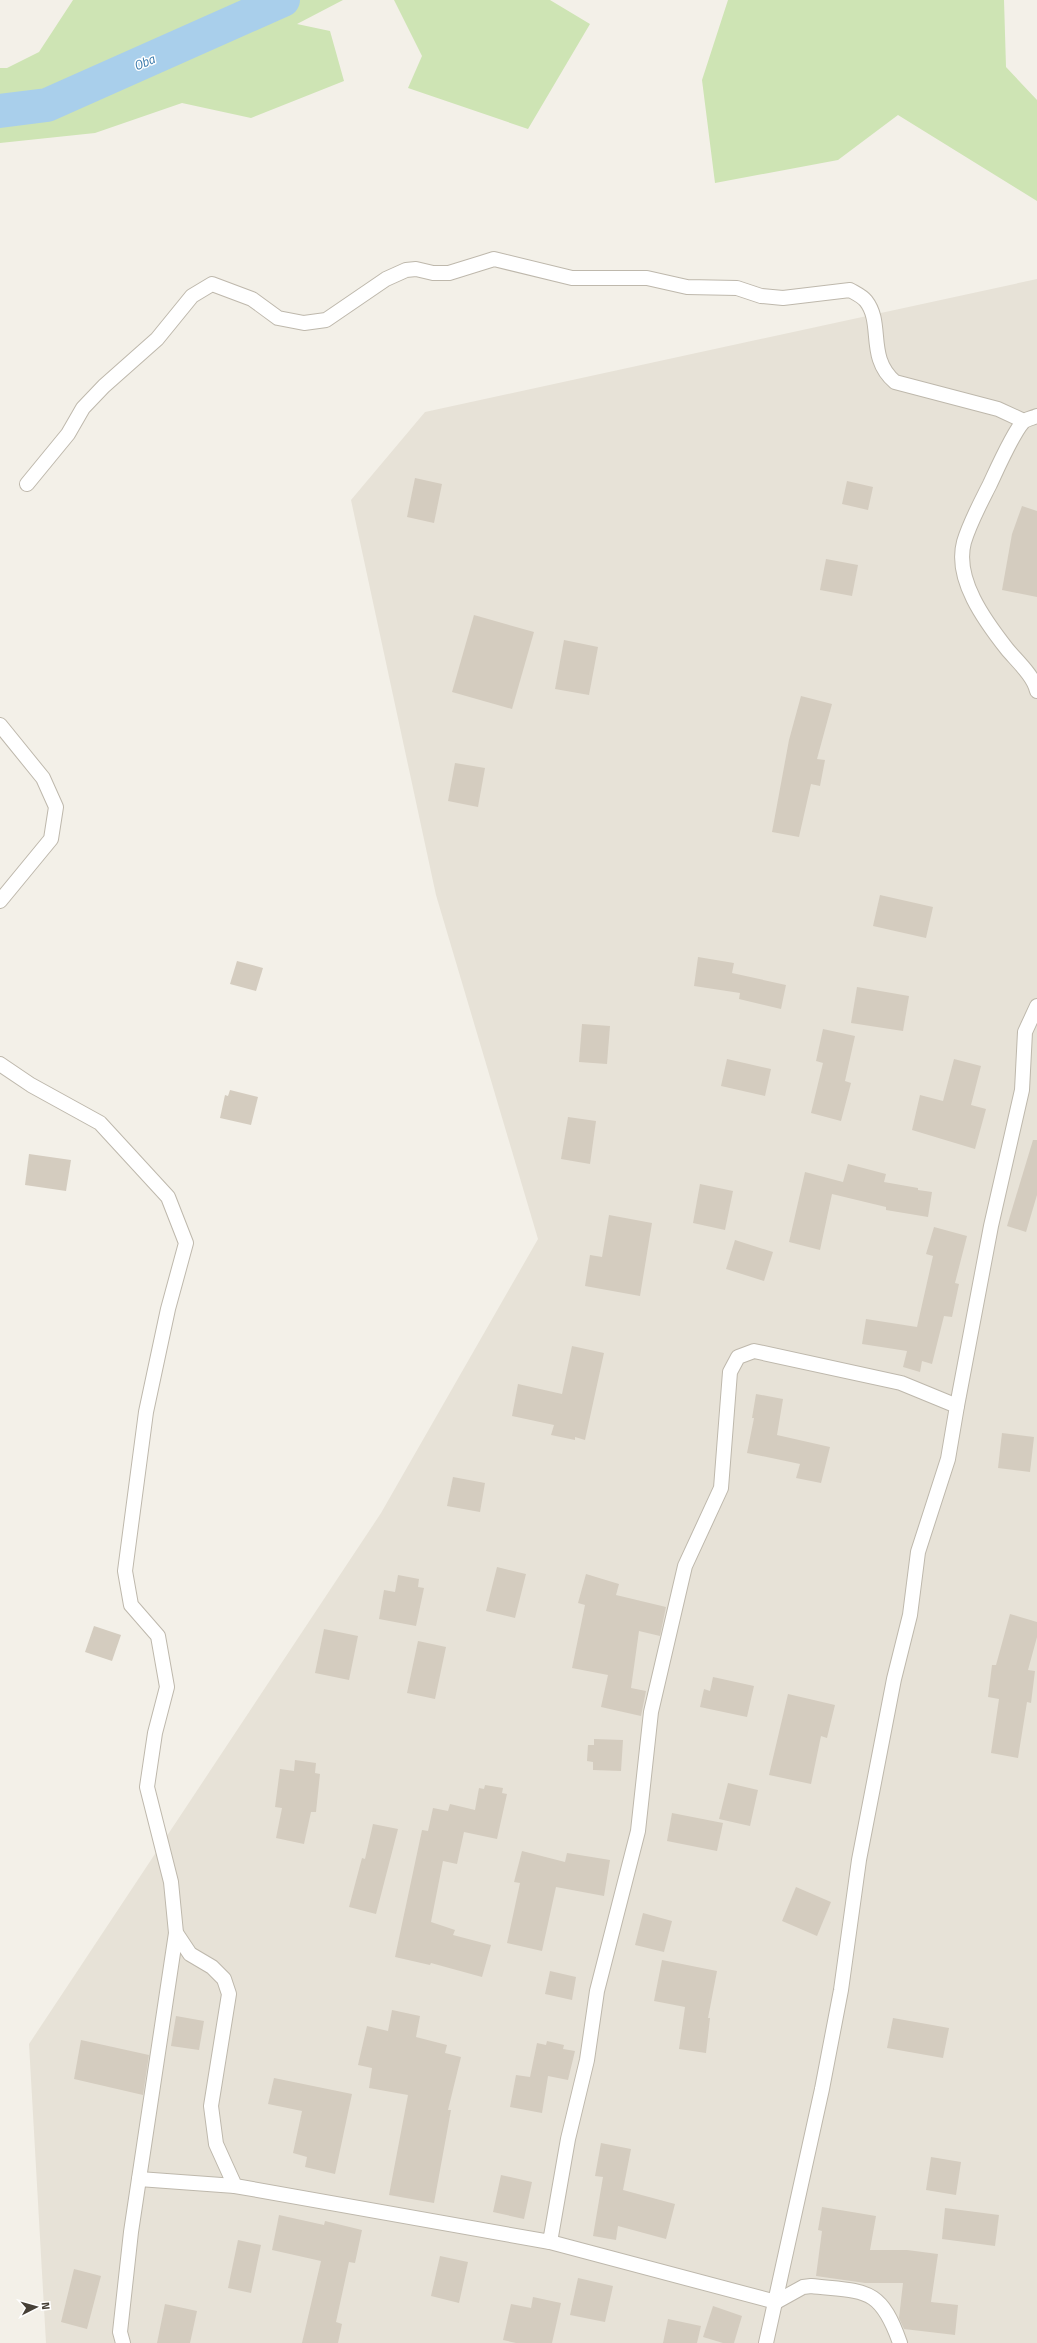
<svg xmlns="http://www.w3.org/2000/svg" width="1037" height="2343" font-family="'Titillium Web',sans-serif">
  <rect width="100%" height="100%" fill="#f3f0e8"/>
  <polygon fill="#e7e2d7" points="1037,279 1037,2343 46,2343 29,2044 381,1513 538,1239 436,895 351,500 425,412"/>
  <g fill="#cee4b4">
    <polygon points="73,0 343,0 297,24 330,31 344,81 251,118 182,103 95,133 0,143 0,68 7,68 39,52"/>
    <polygon points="394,0 550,0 590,24 528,129 408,88 422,56"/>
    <polygon points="728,0 1004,0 1006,67 1037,100 1037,201 898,115 838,160 715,183 702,80"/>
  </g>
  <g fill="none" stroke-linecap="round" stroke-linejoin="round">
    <polyline stroke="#a9cfeb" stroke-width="34" points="0,111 47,105 283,0"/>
  </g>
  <g fill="#d4ccbf">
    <polygon points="415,478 442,484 434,523 407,517"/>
    <polygon points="847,481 873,487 868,510 842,504"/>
    <polygon points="1022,506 1037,511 1037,597 1002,590 1012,534"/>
    <polygon points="826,559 858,565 852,596 820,590"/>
    <polygon points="474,615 534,632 512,709 452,692"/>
    <polygon points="564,640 598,647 589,695 555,689"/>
    <polygon points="801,696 832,704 817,759 825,760 820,786 811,784 799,837 772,832 789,740"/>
    <polygon points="455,763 485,768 478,807 448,801"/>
    <polygon points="880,895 933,907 926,938 873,926"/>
    <polygon points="698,957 734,963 732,973 786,985 781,1009 739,999 740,993 694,986"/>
    <polygon points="237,961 263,968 256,991 230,984"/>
    <polygon points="857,987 909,996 903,1031 851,1023"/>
    <polygon points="582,1024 610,1026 607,1064 579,1062"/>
    <polygon points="823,1029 855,1036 845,1081 851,1083 841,1121 811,1113 823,1063 816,1061"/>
    <polygon points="727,1059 771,1069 765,1096 721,1086"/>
    <polygon points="954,1059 981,1066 971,1105 986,1109 975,1149 912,1130 920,1095 943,1101"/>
    <polygon points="230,1090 258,1097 251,1125 220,1118 225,1095 228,1096"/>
    <polygon points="568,1117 596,1121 590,1164 561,1159"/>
    <polygon points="1033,1140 1037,1140 1037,1195 1026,1232 1007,1226"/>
    <polygon points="29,1154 71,1160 66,1191 25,1185"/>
    <polygon points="848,1164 886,1174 884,1182 918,1188 918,1190 932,1192 928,1217 886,1210 886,1207 832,1194 820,1250 789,1242 805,1172 843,1182"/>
    <polygon points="700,1184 733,1191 725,1230 693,1223"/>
    <polygon points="609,1215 652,1223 640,1296 585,1286 590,1255 602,1257"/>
    <polygon points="934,1227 967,1236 955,1283 959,1284 952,1317 944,1316 932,1364 922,1361 920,1372 903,1367 907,1351 862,1344 866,1319 917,1327 933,1256 926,1254"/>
    <polygon points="735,1240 773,1252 764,1281 726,1269"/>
    <polygon points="572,1346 604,1353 585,1440 575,1437 575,1440 551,1435 554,1425 512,1416 518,1384 562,1394"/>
    <polygon points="756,1394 783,1399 777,1435 830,1447 821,1483 796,1478 800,1464 747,1453 754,1418 752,1418"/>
    <polygon points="1002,1433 1034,1437 1030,1472 998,1468"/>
    <polygon points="453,1477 485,1483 480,1512 447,1506"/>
    <polygon points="497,1567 526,1574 515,1618 486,1611"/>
    <polygon points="586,1574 619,1584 616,1595 666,1607 660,1636 639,1631 631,1688 646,1691 641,1716 601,1707 608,1675 572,1668 585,1605 578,1603"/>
    <polygon points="398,1575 419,1579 418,1587 424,1588 416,1626 379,1619 384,1590 395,1592"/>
    <polygon points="1010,1614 1037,1622 1037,1637 1028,1670 1035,1671 1031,1703 1027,1702 1018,1758 991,1753 999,1699 988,1697 992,1665 996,1665"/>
    <polygon points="94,1626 121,1635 112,1661 85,1652"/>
    <polygon points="324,1629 358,1636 349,1680 315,1673"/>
    <polygon points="418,1641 446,1647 435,1699 407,1693"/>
    <polygon points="713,1677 754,1686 747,1717 700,1707 704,1689 710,1691"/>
    <polygon points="788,1694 835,1705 827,1738 821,1736 811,1784 769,1775"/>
    <polygon points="594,1739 623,1740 621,1771 593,1770 593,1762 587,1761 588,1745 594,1745"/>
    <polygon points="295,1760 316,1763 315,1773 320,1774 316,1812 311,1812 304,1844 276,1838 282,1808 275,1807 280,1769 294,1771"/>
    <polygon points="728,1783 758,1790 750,1826 719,1819"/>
    <polygon points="485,1785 503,1788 502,1793 507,1794 497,1839 464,1832 457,1864 443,1861 431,1922 455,1930 453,1935 491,1945 482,1977 431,1963 430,1965 395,1957 422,1830 428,1831 433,1808 448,1811 450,1804 475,1810 479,1788 484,1789"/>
    <polygon points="672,1813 723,1823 717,1851 667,1841"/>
    <polygon points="373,1824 398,1829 376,1914 349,1907 362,1858 365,1859"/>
    <polygon points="522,1851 565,1862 567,1853 610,1860 604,1896 556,1887 542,1951 507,1943 520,1883 514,1882"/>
    <polygon points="796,1887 831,1902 817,1936 782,1921"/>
    <polygon points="643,1913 672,1921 664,1952 635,1945"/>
    <polygon points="662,1960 717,1971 708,2018 710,2018 706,2053 679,2049 685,2007 654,2001"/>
    <polygon points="550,1971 576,1977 572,2000 545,1994"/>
    <polygon points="392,2010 420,2016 416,2037 447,2045 445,2053 461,2057 448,2110 451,2110 434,2203 389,2195 408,2095 369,2088 372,2068 358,2065 367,2026 388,2031"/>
    <polygon points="176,2016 204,2021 199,2050 171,2046"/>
    <polygon points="893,2018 949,2028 943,2058 887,2048"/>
    <polygon points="81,2040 149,2055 143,2095 74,2079"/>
    <polygon points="547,2041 564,2045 563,2049 575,2051 568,2080 548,2076 542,2113 510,2107 516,2075 530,2077 537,2043 546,2045"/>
    <polygon points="274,2078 352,2094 335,2174 305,2167 307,2157 293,2153 302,2111 268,2104"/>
    <polygon points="601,2143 631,2149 623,2190 675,2204 666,2239 618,2226 616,2240 593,2236 603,2177 595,2176"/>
    <polygon points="931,2157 961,2162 956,2195 926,2190"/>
    <polygon points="501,2175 532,2182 524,2219 493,2212"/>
    <polygon points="822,2207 876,2216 870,2250 907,2250 938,2254 931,2302 958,2305 955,2335 904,2329 899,2318 903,2283 865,2283 816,2276 822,2231 818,2230"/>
    <polygon points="945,2208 999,2215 995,2246 942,2239"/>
    <polygon points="279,2215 324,2225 325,2221 362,2230 355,2263 349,2262 336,2322 342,2324 338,2343 302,2343 321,2261 272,2250"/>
    <polygon points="238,2240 261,2245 251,2293 228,2288"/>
    <polygon points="440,2256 468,2262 459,2303 431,2296"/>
    <polygon points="74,2269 101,2276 87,2329 61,2322"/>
    <polygon points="578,2278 613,2286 605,2322 570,2315"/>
    <polygon points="533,2297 561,2303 552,2343 516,2343 503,2340 511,2304 531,2308"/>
    <polygon points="165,2304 197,2311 190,2343 157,2343"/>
    <polygon points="713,2306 742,2316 734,2343 723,2343 703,2337"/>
    <polygon points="668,2319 701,2326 697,2343 663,2343"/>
  </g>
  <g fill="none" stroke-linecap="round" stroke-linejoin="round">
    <g stroke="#beb8ac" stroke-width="16">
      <g id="street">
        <path d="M 1037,416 C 1033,418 1026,419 1023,422 C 1013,433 997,469 990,484 C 981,502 970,522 964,542 C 954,579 985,621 1007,649 C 1016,660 1034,676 1037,691"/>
        <path d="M 27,484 L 68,434 L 83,408 L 104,386 L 157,339 L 192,296 L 212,284 L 252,299 L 278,318 L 304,323 L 326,320 L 386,279 L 406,270 L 416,269 L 433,273 L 449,273 L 494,259 L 572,278 L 647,278 L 687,287 L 737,288 L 761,296 L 783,298 L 850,290 C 855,293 862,296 866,301 C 884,324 866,357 895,382 L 998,409 L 1024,421"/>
        <polyline points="0,725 43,778 56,807 51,839 0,901"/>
        <polyline points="0,1064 31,1085 100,1123 168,1197 186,1243 168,1309 146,1412 125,1571 131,1605 158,1636 167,1687 155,1733 147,1787 171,1882 176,1933 190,1954 212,1967 224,1979 229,1994 211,2106 216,2144 235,2186 550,2242 568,2139 587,2060 597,1991 638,1831 651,1712 685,1566 721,1488 730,1372 738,1357 754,1351 901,1383 957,1406 948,1459 918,1552 910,1615 894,1679 859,1860 841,1990 822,2089 766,2343"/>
        <polyline points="957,1406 991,1226 1022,1090 1025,1032 1037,1006"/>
        <polyline points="139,2179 235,2186"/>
        <path d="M 550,2242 L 776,2302 L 803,2287 L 811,2286 C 865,2292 880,2286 900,2343"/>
        <polyline points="123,2343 120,2332 131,2232 176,1933"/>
      </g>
    </g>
    <use href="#street" stroke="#fff" stroke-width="14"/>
  </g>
  <g text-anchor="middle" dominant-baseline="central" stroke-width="3" stroke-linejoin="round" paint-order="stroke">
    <g font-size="13" font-style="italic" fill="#3879ab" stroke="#fff">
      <text transform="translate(144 62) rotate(-24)">Oba</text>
    </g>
  </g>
  <g transform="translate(36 2307) rotate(84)" stroke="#ffffff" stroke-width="3" paint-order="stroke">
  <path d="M0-3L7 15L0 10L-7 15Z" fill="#464037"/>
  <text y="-6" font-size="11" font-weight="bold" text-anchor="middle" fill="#464037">N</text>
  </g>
</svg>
